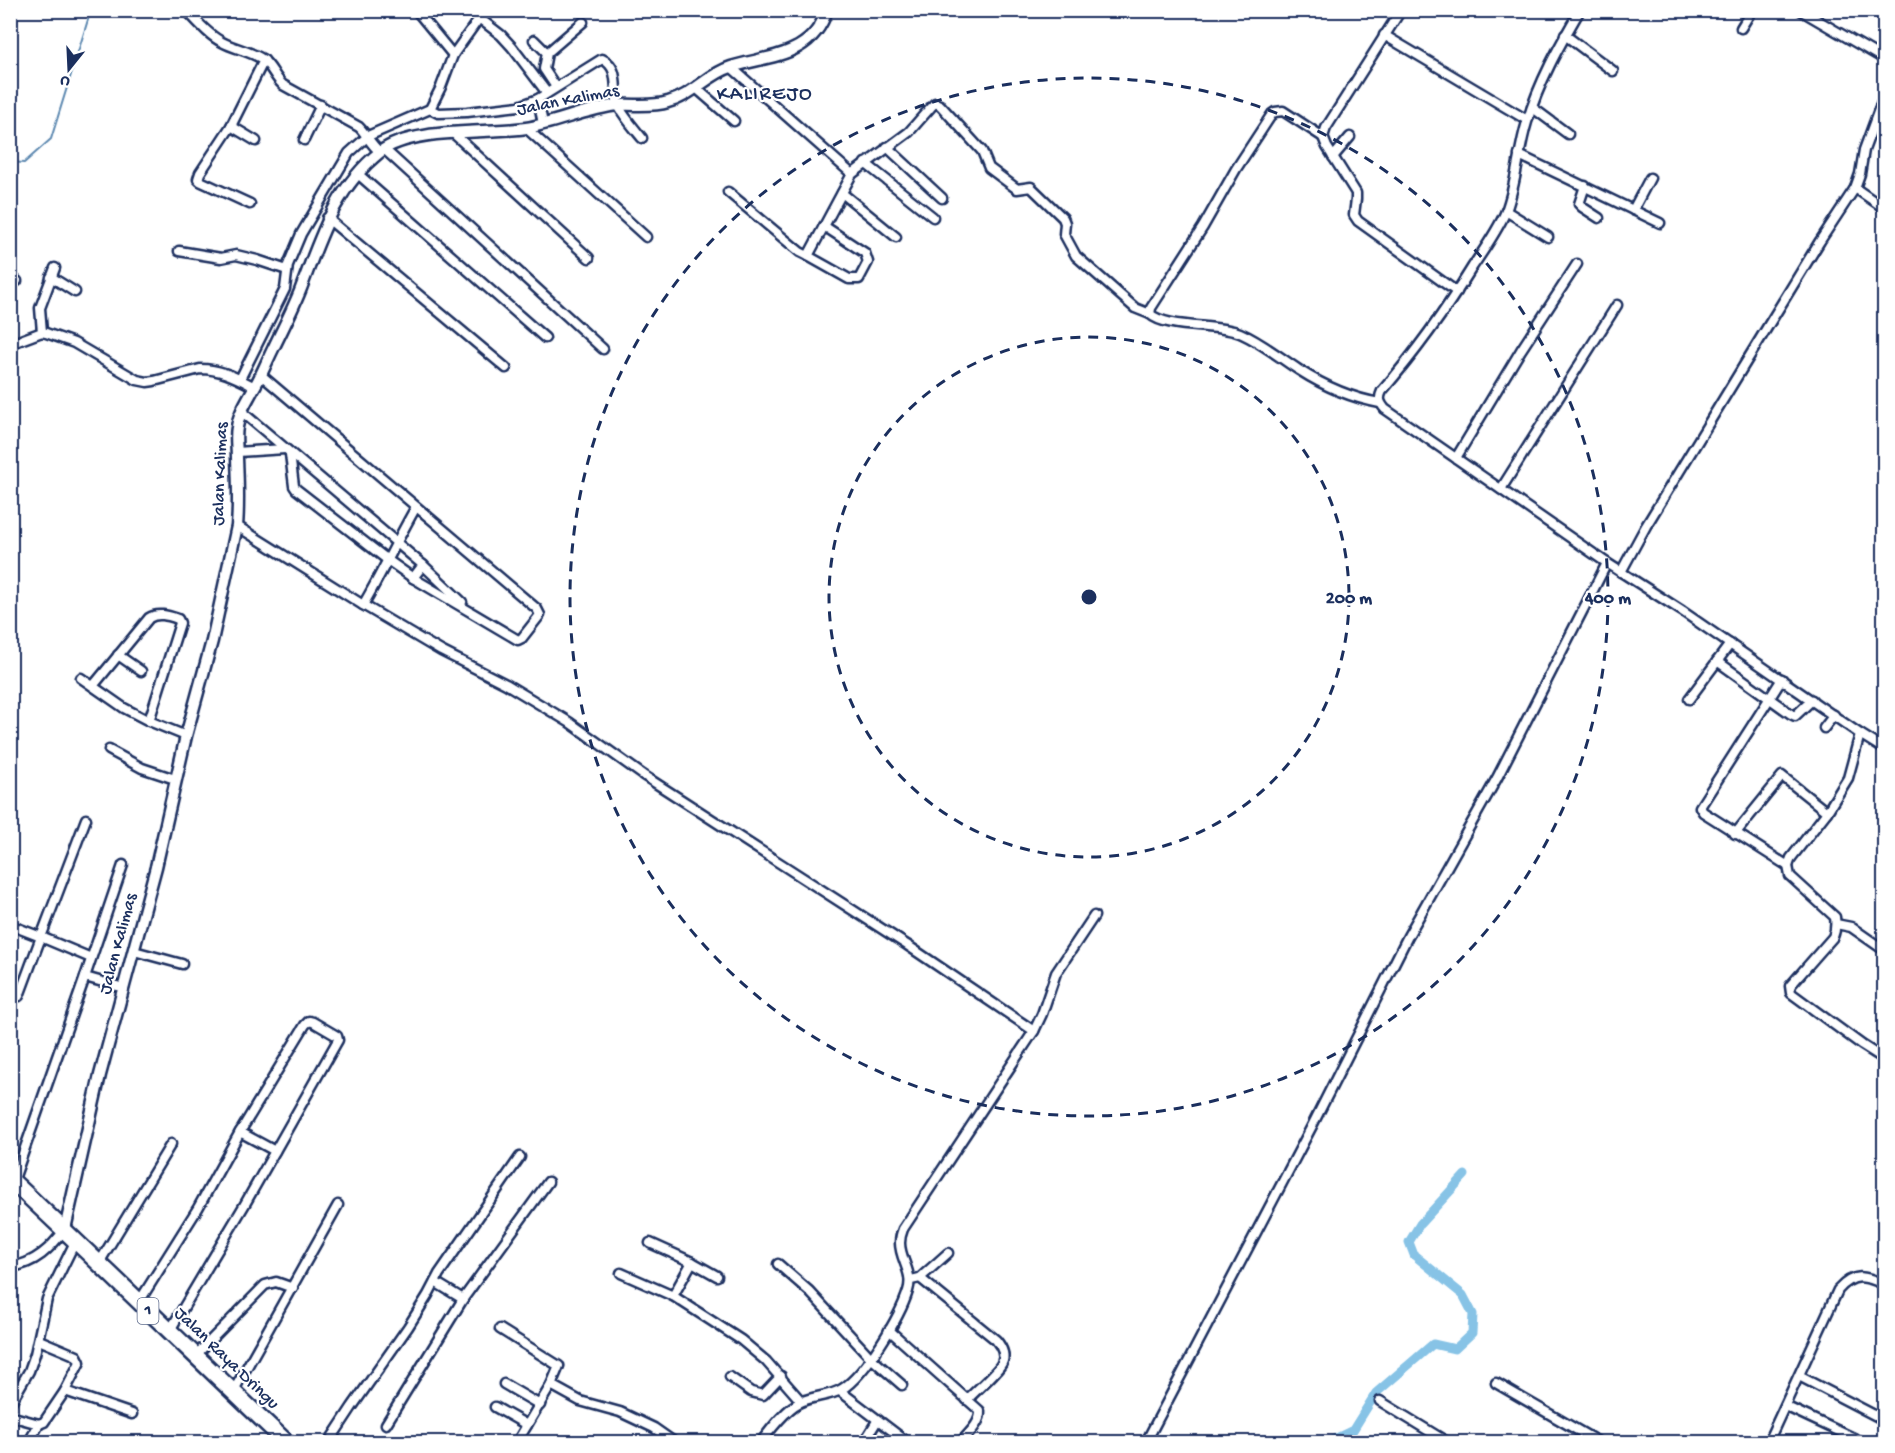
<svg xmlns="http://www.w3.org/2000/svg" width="1895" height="1453" font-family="'Gochi Hand',sans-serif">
  <rect width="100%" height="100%" fill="#fff"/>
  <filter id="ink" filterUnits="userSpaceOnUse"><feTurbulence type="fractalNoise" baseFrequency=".0167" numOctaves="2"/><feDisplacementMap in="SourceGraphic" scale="12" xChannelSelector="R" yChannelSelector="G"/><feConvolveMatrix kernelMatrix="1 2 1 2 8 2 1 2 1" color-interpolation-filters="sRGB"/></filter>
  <g filter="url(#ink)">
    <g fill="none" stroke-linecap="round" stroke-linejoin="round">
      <polyline stroke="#5c88b0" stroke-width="2" points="10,162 24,163 51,139 91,10"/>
      <polyline stroke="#87c3e6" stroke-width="9" points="1328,1442 1353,1430 1376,1393 1433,1344 1455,1349 1472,1333 1473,1314 1463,1295 1414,1255 1409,1242 1420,1224 1465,1175"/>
      <g stroke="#1b2f5e" stroke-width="13">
        <g id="minor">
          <path d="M 186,10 C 197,21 208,35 222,42 C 235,49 250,51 262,59 C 271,65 274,77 283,85 L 359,127 C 367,135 371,145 380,152"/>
          <polyline points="416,10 453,55"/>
          <polyline points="1401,10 1326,128 1323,137 1327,147 1356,193 1356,199 1354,215 1358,221 1457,292"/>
          <path d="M 1580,10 C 1559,46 1539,82 1527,122 C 1518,151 1517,182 1506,211 C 1498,230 1485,248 1473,266 C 1446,310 1416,352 1382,391 C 1378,399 1380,403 1385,409 L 1607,563 L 1682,611 L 1860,734 L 1884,749"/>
          <polyline points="1800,10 1884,59"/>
          <polyline points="479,18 501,35 512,47 547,93"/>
          <polyline points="1741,28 1752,10"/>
          <polyline points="1384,35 1527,120"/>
          <polyline points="1565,35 1613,71"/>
          <polyline points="534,40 547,53"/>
          <polyline points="731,67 852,174 909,132 931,107 935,103 940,105 982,151 989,168 1017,189 1031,187 1063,218 1065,223 1064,234 1076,256 1135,308 1150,314"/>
          <polyline points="556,87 544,69 547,53 583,22"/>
          <polyline points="696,88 734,121"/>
          <polyline points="538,99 543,124"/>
          <polyline points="1533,108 1568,134"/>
          <path d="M 430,109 L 438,113 L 467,112 L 519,106 L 538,99 L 602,59 C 622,68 612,92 619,107 C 625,118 634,128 642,138"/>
          <polyline points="231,126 200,173 198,179 200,181 250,204"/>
          <polyline points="526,128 646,237"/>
          <polyline points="453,133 589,258"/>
          <path d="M 1323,137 L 1283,111 L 1275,112 L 1272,114 L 1236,169 L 1203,227 L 1151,308 L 1150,314 C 1166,329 1218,324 1240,333 C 1261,342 1279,357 1299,370 C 1324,386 1351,398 1380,403"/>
          <polyline points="304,140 321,105"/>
          <polyline points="256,141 231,126 264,60"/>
          <polyline points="887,147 942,198"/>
          <polyline points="384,149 603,349"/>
          <polyline points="1519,155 1660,223"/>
          <polyline points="1333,157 1350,137"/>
          <polyline points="865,163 933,217"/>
          <polyline points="358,174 545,338"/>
          <polyline points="1585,186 1579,204 1582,207 1599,218"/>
          <polyline points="1855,188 1884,208"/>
          <polyline points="728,192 800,252 808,256 852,174"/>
          <polyline points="842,193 896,237"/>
          <polyline points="1633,210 1650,178"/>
          <polyline points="1506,211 1548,237"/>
          <polyline points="327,218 506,368"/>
          <polyline points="179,251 221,258 236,255 257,260 287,270"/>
          <polyline points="808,256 849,279 859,279 868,262 865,253 824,226"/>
          <polyline points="51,277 75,292"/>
          <polyline points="10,278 17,281"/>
          <polyline points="42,332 40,308 55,268"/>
          <path d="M 10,344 L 42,332 L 46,333 L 74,343 L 137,380 L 147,382 L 154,381 L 200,369 C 221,369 237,378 255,387"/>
          <polyline points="261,375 537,609 540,615 522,638 518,640 413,578 389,561 296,489 294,486 290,454"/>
          <polyline points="240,379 285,289 288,265 301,234 349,153 368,136 430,109 441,87 453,55 485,10"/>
          <polyline points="241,411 423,565 413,578"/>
          <polyline points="237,452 285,449"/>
          <polyline points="1456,458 1521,350 1577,264"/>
          <polyline points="1501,489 1617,305"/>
          <path d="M 237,526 L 363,605 L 441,651 L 506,684 L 569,722 L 643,775 L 907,945 L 1034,1031 L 903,1229 C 901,1234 900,1238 900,1243 C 900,1260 914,1273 908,1291 C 900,1317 865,1375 842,1389 C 831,1396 815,1396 803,1401 C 788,1406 770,1430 761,1442"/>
          <polyline points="423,565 462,602"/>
          <polyline points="1621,572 1646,526 1768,326 1820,241 1855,188 1860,174 1864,150 1884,96"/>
          <path d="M 363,605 C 382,573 397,540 416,507"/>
          <polyline points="118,655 141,671"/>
          <polyline points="1717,661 1791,714 1795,716 1812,700"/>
          <polyline points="81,678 124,708 149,721"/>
          <polyline points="1782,679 1700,807 1703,812 1788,866"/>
          <path d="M 93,686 L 149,618 C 158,612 169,616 178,619 L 180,623 L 149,721 L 186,736"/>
          <polyline points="1689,699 1730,644"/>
          <polyline points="1824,728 1834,715"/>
          <path d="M 1860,734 L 1848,778 L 1827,812 L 1791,858 L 1788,866 L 1790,876 L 1835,917 C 1836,925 1836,930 1833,937 L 1790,986 L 1791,993 L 1862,1045 L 1884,1059"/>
          <polyline points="109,750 142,768 175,779"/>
          <polyline points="1735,834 1782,776 1827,812"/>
          <polyline points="1836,924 1851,927 1884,950"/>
          <polyline points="10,925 41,937 86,819"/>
          <polyline points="134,951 182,964"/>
          <polyline points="85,977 123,865"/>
          <polyline points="19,996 41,937 91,958"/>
          <polyline points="1034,1031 1042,1014 1056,973 1094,916"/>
          <polyline points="240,1132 275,1151"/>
          <polyline points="13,1182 85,977 124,988"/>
          <polyline points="650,1243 692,1262"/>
          <polyline points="99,1263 171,1144"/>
          <polyline points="778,1264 809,1291 871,1358 902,1385"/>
          <path d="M 10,1267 C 35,1264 51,1248 65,1229"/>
          <polyline points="621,1273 673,1296"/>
          <polyline points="717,1276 692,1262 673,1296 741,1340 766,1361 801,1401"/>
          <polyline points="920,1278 948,1253"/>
          <path d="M 911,1280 L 920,1278 L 996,1340 C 1001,1346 1006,1355 1002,1363 C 998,1372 975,1391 967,1400"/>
          <polyline points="435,1282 463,1299"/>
          <polyline points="139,1302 198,1208 240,1132 305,1025 309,1021 313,1022 337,1036 338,1040 245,1204 169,1332"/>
          <polyline points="500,1329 559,1366 551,1385"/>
          <path d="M 889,1330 L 980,1411 C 981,1423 968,1434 961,1442"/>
          <polyline points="195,1356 265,1285 276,1282 293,1288"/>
          <polyline points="1799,1376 1884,1420"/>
          <polyline points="730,1377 751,1392 763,1395 781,1376"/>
          <polyline points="1496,1383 1598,1442"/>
          <polyline points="504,1384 540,1405"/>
          <polyline points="65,1391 132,1414"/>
          <polyline points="840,1391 907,1442"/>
          <polyline points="233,1392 338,1205"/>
          <polyline points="1380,1401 1447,1442"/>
          <polyline points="10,1404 29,1371 35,1354 47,1299 76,1240"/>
          <polyline points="1785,1406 1862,1442"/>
          <polyline points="495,1407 527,1425"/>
          <polyline points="10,1416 39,1424 44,1422 65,1391 80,1362 77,1356 39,1340"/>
          <polyline points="386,1424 463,1299 548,1182"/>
          <polyline points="29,1442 39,1424"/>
          <polyline points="329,1442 352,1407 408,1327 428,1295 439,1274 520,1157"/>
          <polyline points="517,1442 551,1385 580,1401 620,1412 654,1428 674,1442"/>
          <polyline points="864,1442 877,1421"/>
          <polyline points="1146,1442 1312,1126 1408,936 1497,778 1607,563"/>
          <path d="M 1768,1442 L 1838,1290 C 1854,1272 1865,1276 1884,1284"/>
        </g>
      </g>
      <g stroke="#1b2f5e" stroke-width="15">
        <path id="tertiary" d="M 65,1229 L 100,1075 L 156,867 L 186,736 L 212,641 L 237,526 C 239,503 238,481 237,458 C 237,447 235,437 237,427 C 239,412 248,399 255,386 C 262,374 267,361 273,349 C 282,330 292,311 300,291 C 320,239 334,189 380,152 C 411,127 488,134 526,128 C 557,123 587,108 619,105 C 635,104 652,107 668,102 C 692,96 708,74 731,67 C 770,55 812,57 827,10"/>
      </g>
      <g stroke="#1b2f5e" stroke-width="20">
        <path id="trunk" d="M 10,1179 C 103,1266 194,1355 286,1442"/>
      </g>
      <use href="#minor" stroke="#fff" stroke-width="8"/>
      <use href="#tertiary" stroke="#fff" stroke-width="10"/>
      <use href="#trunk" stroke="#fff" stroke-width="15"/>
    </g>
  </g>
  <g fill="none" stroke="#1b2f5e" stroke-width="3" stroke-dasharray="10 8">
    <circle cx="1089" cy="597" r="260"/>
    <circle cx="1089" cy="597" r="519"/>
  </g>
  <g text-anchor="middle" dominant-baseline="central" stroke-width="4.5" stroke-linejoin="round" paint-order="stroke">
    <rect fill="#fff" stroke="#5f6d8e" stroke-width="1.5" x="137.5" y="1298" width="21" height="26" rx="4.5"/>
    <g font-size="16" font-weight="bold" fill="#1b2f5e">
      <text x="148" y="1311">1</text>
    </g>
    <g font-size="18" fill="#1b2f5e" stroke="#fff">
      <text transform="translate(568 101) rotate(-11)">Jalan Kalimas</text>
      <text transform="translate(221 474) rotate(-88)">Jalan Kalimas</text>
      <text transform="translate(119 944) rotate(-75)">Jalan Kalimas</text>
      <text transform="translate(226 1359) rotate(44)">Jalan Raya Dringu</text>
    </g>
    <g font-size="21" letter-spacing="1.5" fill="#1b2f5e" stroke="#fff">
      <text x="765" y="95">KALIREJO</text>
    </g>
  </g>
  <circle cx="1089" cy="597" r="9" fill="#1b2f5e" stroke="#fff" stroke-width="3"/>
  <g font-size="18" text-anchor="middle" font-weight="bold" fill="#1b2f5e" stroke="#fff" stroke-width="4.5" stroke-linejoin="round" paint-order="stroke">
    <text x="1349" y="603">200 m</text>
    <text x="1608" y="603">400 m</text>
  </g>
  <rect width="1895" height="1453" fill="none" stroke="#fff" stroke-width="36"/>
  <rect x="18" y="18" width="1859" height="1417" fill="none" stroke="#1b2f5e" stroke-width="2" filter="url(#ink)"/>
  <g transform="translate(69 69) rotate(198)" stroke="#ffffff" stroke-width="4.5" paint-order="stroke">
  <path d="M0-4.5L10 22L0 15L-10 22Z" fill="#1b2f5e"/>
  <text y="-9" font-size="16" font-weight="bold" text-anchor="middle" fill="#1b2f5e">U</text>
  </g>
</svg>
